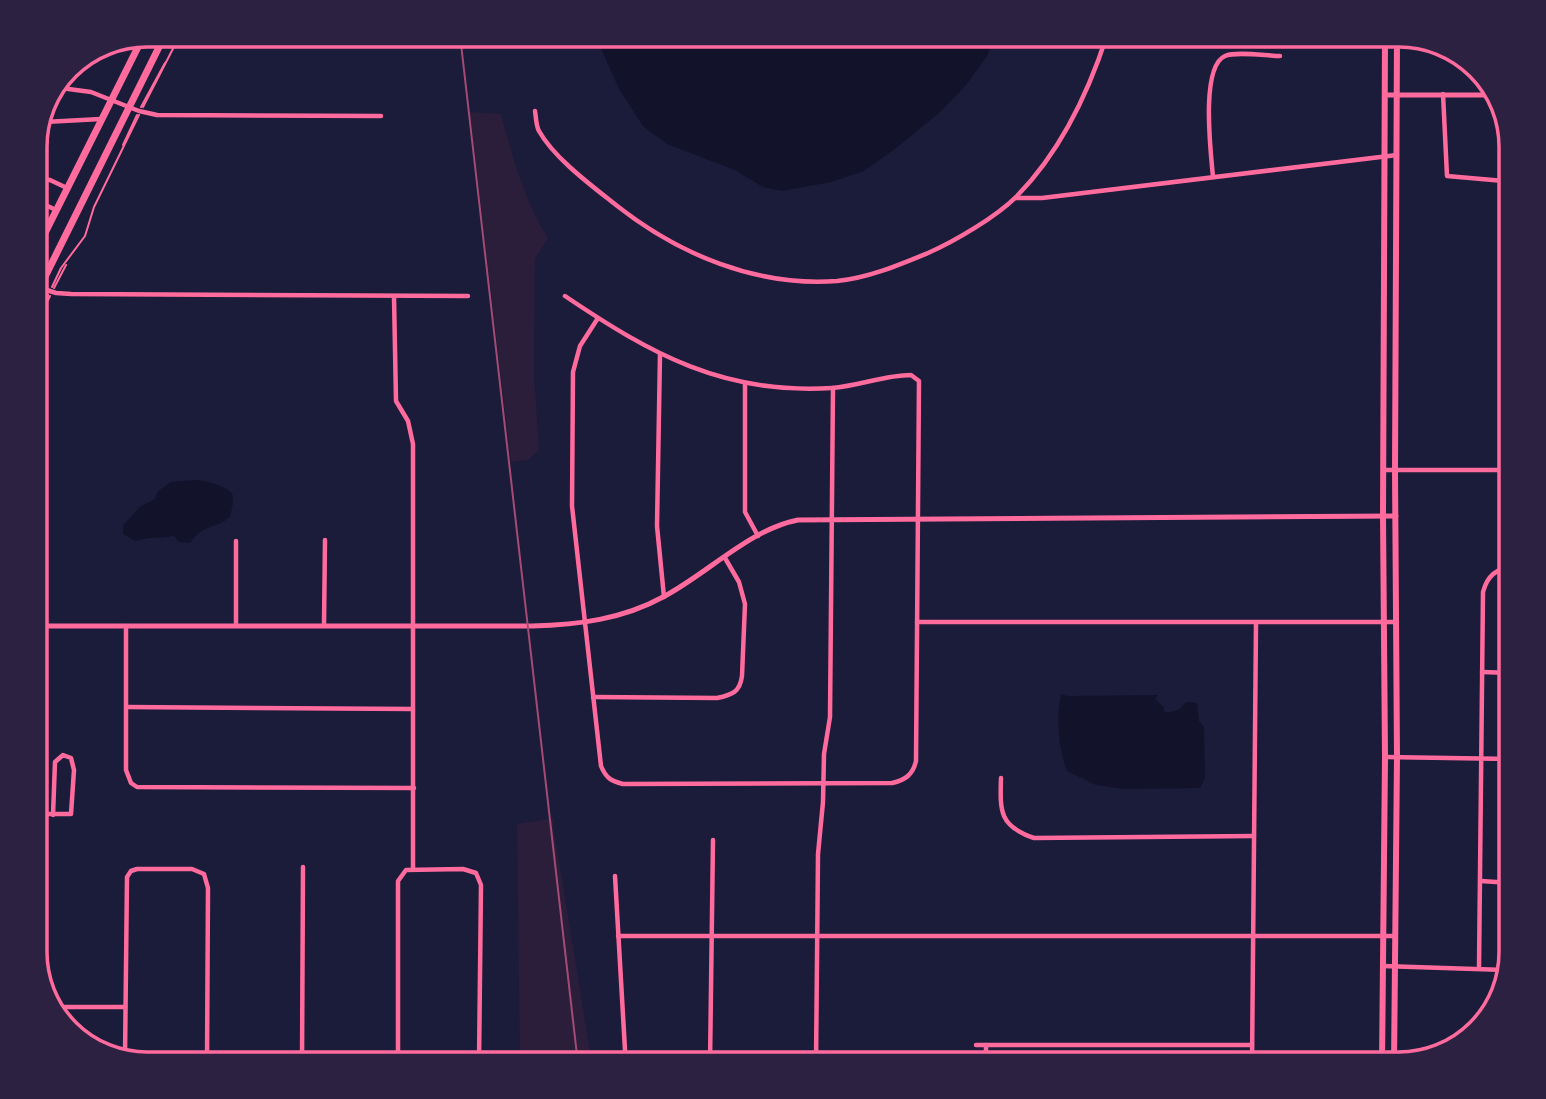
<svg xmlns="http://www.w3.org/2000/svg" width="1546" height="1099" font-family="'Asap Condensed',sans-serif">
  <rect width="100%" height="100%" fill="#1b1b3a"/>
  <g fill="#2a1e3b">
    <path d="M 470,112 L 501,114 C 513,158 524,200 548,238 L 535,259 L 534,374 L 539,450 L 528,460 L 511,462 Z"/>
    <polygon points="554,818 553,824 592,1064 520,1064 517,824"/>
    <polygon points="1164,1050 1235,1050 1247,1055 1248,1064 1165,1064"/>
  </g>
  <g fill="#12122b">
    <polygon points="595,35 995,35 987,56 966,85 939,113 896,148 864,171 831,182 781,191 763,187 735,170 667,144 643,126 619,89"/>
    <path d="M 194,480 C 203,480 228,486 232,494 C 235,499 231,511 230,517 C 213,531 205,522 190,543 L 179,542 L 174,536 C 159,539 150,536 135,541 L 123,534 L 123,525 L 140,507 L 155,499 L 158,491 L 171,482 Z"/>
    <path d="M 1061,694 L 1067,696 L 1158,695 L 1155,699 L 1164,707 L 1164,711 L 1168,713 L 1180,709 L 1186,702 L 1197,703 L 1199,721 L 1204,727 L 1205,778 L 1200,788 L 1124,789 L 1096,785 L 1067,771 C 1058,745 1056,721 1061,694 Z"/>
  </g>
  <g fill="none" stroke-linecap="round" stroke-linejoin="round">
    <g stroke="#ff6b9d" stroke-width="2">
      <polyline points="141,107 165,63"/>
      <polyline points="143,107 180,35"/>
      <polyline points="123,145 137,115"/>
      <polyline points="52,287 61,268 85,236 94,207 139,115"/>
      <polyline points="54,288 66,265"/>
      <polyline points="35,323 48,295"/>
      <polyline points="35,326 50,296"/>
    </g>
    <g stroke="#ff6b9d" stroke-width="4.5">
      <polyline points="61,88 91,92 139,111 157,115 381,116"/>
      <polyline points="1443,94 1447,176 1504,181 1511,178"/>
      <polyline points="1495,95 1501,126 1511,153"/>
      <path d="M 535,111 C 536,117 536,126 539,131 C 554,158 592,186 616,205 C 678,254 756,287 837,281 C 868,278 899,265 928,253 C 955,241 996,217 1017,196 C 1061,151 1088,94 1107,35"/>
      <polyline points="44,122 101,119"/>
      <path d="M 1213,177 C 1211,154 1200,67 1225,56 C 1236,51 1267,56 1280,56"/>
      <polyline points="35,179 50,180 67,188"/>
      <polyline points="1016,198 1042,198 1397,155"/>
      <polyline points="35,200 56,210"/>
      <polyline points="35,286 56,293 71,294 468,296"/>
      <path d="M 565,296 C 651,354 724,395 832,388 C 859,386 885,375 911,375 L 919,381 L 916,761 C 913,774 906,780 892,783 L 623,784 C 611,781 606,778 601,766 L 572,506 L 573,372 L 580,346 L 598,318"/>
      <polyline points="394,297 396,401 408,421 413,444 413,869"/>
      <polyline points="660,354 657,526 664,597"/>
      <polyline points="745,383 745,512 758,536"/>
      <polyline points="1383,470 1511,470"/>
      <polyline points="236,541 236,625"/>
      <polyline points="917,622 1397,622"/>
      <polyline points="324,625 325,540"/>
      <polyline points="126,626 126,770 131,783 137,787 414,788"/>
      <polyline points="1482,672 1511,673"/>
      <path d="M 593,697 L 717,698 C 732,695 740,692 742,676 L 745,604 L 739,582 L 725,558"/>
      <polyline points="127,707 413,709"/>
      <polyline points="1385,757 1511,759"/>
      <path d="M 1001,778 C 1000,811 999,826 1034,838 L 1254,836"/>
      <polyline points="35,814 71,814 74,770 71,758 63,755 55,762 53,815"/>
      <polyline points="615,876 625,1050 623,1064"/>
      <polyline points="1481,881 1511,883"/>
      <polyline points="618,936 1395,936"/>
      <polyline points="1383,966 1505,970"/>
      <path d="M 1479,968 L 1483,592 C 1487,577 1495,568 1511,568"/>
      <polyline points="50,1007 125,1007"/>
      <polyline points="976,1045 1252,1045"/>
      <polyline points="1446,1053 1448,1052"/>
      <polyline points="125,1057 127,877 131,871 137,869 192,869 204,874 208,888 207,1064"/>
      <polyline points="302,1064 303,867"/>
      <polyline points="398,1064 398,881 406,870 463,869 476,873 481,885 479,1064"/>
      <polyline points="710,1064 713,840"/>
      <polyline points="816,1064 818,854 823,802 824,754 830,717 833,388"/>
      <polyline points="986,1064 986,1045"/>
      <polyline points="1252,1064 1256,623"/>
    </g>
    <g stroke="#ff6b9d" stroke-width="5">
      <polyline points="1385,95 1497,95"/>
      <path d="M 35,626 L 532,626 C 578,625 623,619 663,597 C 707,574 750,529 798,520 L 1396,516"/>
    </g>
    <g stroke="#ff6b9d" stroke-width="6">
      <polyline points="1382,1064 1385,757 1383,516 1385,35"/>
      <polyline points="1394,1064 1397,757 1395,471 1397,35"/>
    </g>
    <g stroke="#ff6b9d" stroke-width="7">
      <polyline points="35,253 143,37"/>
      <polyline points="35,297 165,35"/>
    </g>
    <polyline stroke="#a44b75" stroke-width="2" points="460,35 578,1064"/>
  </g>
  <path d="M0 0H1546V1099H0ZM147 47H1399A100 100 0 0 1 1499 147V952A100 100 0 0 1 1399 1052H147A100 100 0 0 1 47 952V147A100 100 0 0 1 147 47Z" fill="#2d2142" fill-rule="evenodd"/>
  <path fill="none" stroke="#ff6b9d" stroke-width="3.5" d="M147 47H1399A100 100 0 0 1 1499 147V952A100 100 0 0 1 1399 1052H147A100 100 0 0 1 47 952V147A100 100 0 0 1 147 47Z"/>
</svg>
